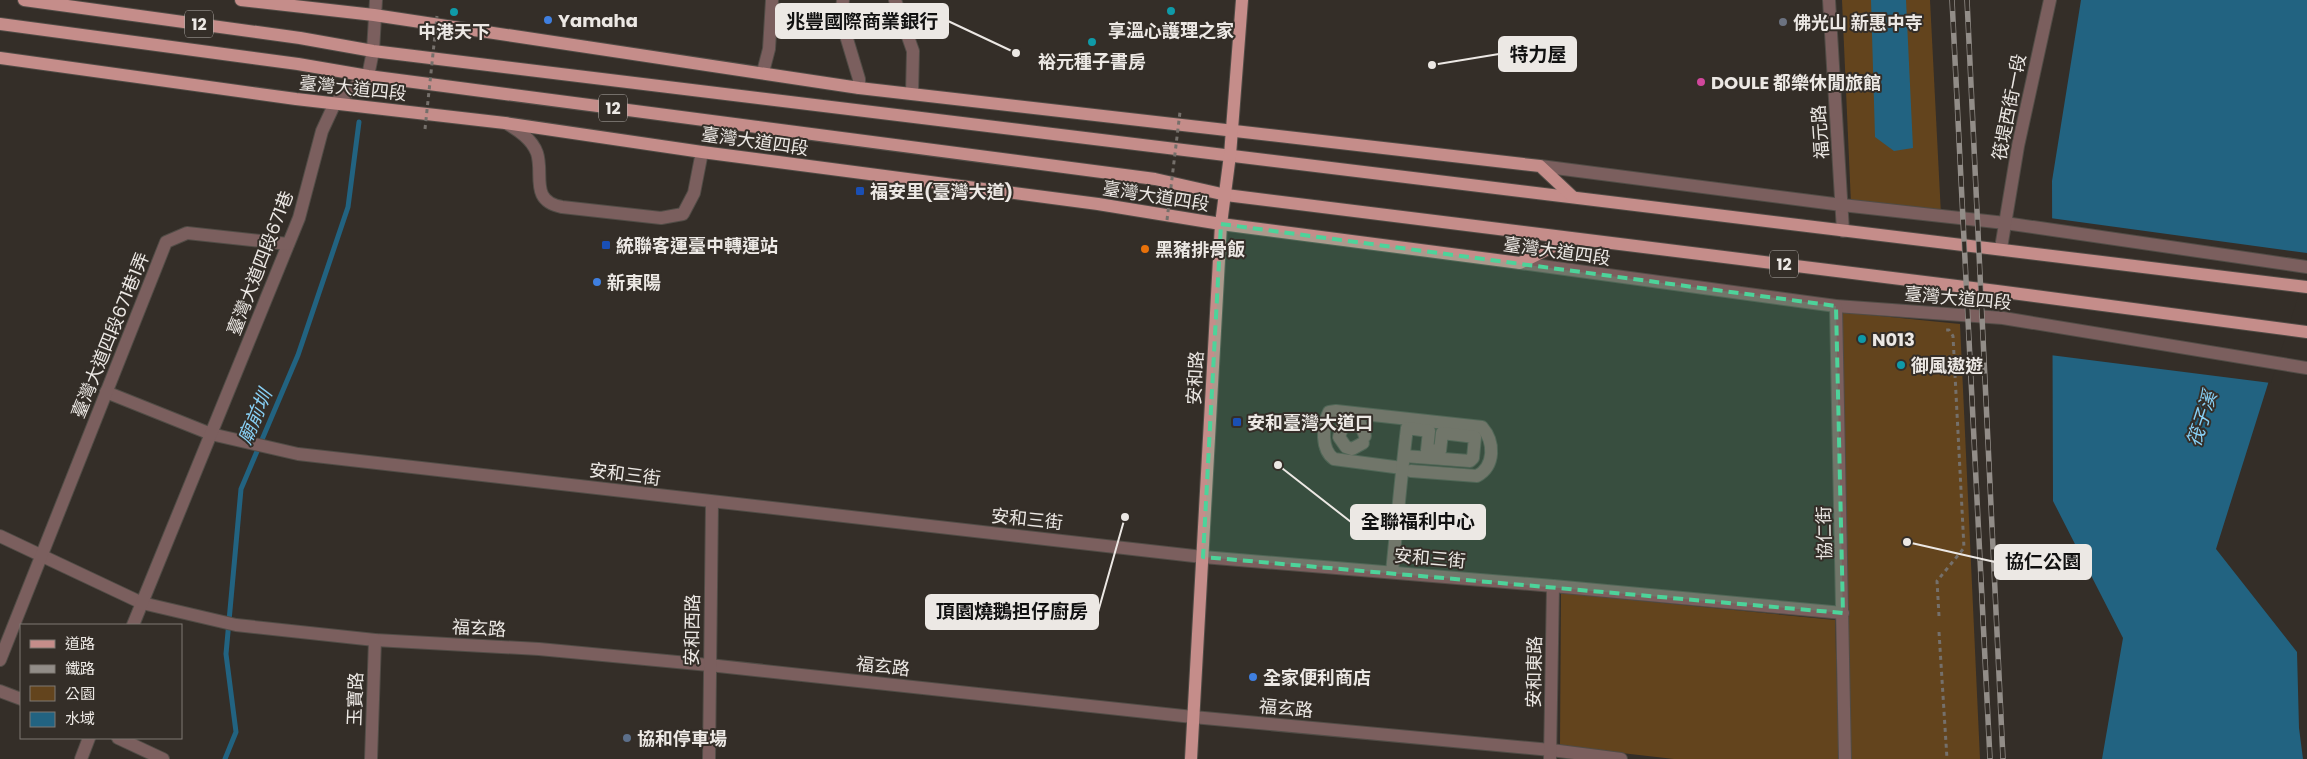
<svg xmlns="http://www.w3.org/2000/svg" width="2307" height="759" font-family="Poppins,'Noto Sans TC',sans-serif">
  <rect width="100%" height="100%" fill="#342e28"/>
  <g fill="#63441d">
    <polygon points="1842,0 1930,0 1941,215 1851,204"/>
    <polygon points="1840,312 1960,324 1980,759 1848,759"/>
    <polygon points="1561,593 1835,620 1839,759 1674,759 1560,746"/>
  </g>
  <g fill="#226381">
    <polygon points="1871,0 1906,0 1913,148 1894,151 1875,137"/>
    <polygon points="2081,0 2307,0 2307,260 2216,549 2297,652 2299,728 2303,759 2102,759 2123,638 2053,501 2052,181"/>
  </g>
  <polygon fill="#342e28" points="2050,218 2307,253 2307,268 2271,383 2050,355"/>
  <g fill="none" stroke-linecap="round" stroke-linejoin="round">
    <polyline stroke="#226381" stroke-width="5" points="225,759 236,732 226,654 241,489 298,355 348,207 359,122"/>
    <g stroke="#514c46" stroke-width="14">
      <g id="minor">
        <polyline points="843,0 841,19 859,79 859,88"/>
        <polyline points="895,0 913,51 912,94"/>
        <polyline points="1829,0 1843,231"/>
        <polyline points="763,72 769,49 772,0"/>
        <path d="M 506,123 C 518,130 532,139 537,153 C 544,174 529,201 562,207 L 661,218 L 683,214 L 694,193 L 702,152"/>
        <polyline points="1540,166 1842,205 2005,223 2307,267"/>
        <polyline points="2001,248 2018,146 2050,0"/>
        <polyline points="1520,263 1836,306 2003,318 2307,368"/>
        <polyline points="1836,306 1845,759"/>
        <polyline points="106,392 211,434 298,454 1203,557 1553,586 1843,613"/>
        <polyline points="1363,443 1352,449 1346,447 1339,437 1343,425 1355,422 1361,425 1365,436"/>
        <path d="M 1402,468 L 1334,459 C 1321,450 1322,426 1329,412 L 1336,411 L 1482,427 C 1495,442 1495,466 1477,476 L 1411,471"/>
        <polyline points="0,536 142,603 236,625 375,640 539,649 709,665 1193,717 1551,750 1621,759"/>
        <path d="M 1392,572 C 1397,524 1401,476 1407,428 L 1429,431 L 1427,450 L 1440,451 L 1442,433 L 1475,437 L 1473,458 L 1470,461 L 1404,456"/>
        <polyline points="133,625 299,218 322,131 335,103 368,76 373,51 376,0"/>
        <polyline points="0,660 166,242 187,233 288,244"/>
        <polyline points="0,691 21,699"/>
        <polyline points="118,738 163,759"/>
        <polyline points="1550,758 1553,586"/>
        <polyline points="81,759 89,738"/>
        <polyline points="371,759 375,640"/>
        <polyline points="709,759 712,502"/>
      </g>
    </g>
    <g stroke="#514c46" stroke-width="14">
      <g id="major">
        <polyline points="24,0 300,38 373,51 2307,287"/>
        <polyline points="241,0 374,15 859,88 1540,166 1573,197"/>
        <polyline points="0,24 298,64 368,76 1155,179 1226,195 1997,291 2307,332"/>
        <polyline points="0,58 296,99 505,123 702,152 1098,204 1221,224 1520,263 1570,238"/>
        <polyline points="1191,759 1221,224 1230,155 1242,0"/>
      </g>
    </g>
    <g stroke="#75706b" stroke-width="3" stroke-dasharray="4 4" stroke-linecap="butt">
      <polyline points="1939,616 1937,581 1964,548 1953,336 1949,330 1946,330"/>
      <polyline points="1939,632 1947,759"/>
    </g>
    <use href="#minor" stroke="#7b5f5e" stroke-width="12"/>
    <use href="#major" stroke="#c58d8a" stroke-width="12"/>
    <g stroke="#928d88" stroke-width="5.5">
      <g id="rail">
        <polyline points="1952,0 1990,759"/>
        <polyline points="1967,0 2003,759"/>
      </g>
    </g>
    <use href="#rail" stroke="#342e28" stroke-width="4" stroke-dasharray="11" stroke-linecap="butt"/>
    <g stroke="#75706b" stroke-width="3" stroke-dasharray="4 4" stroke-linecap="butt">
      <polyline points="425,129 437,16"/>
      <polyline points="1167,220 1180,112"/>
    </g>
  </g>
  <path fill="#4dd39a" fill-opacity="0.2" stroke="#4dd39a" stroke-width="4" stroke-dasharray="10 6" stroke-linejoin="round" d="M 1221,224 L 1836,306 L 1843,613 L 1203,557 Z"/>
  <g fill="#0f9aa8" stroke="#342e28" stroke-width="2">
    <circle cx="1171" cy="11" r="5"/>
    <circle cx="454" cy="12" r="5"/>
    <circle cx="1092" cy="42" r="5"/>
    <circle cx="1862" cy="339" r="5"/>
    <circle cx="1901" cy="365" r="5"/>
  </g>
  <g fill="#3f7fe0" stroke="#342e28" stroke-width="2">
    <circle cx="548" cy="20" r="5"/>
    <circle cx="597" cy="282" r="5"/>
    <circle cx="1253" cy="677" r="5"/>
  </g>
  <circle fill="#6b7280" stroke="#342e28" stroke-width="2" cx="1783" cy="22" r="5"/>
  <circle fill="#d1479c" stroke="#342e28" stroke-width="2" cx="1701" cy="82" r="5"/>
  <g fill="#1a4fb4" stroke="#342e28" stroke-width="2">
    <rect x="855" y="186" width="10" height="10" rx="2.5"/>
    <rect x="601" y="240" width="10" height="10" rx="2.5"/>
    <rect x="1232" y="417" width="10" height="10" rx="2.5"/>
  </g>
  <circle fill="#e8710a" stroke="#342e28" stroke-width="2" cx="1145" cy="249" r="5"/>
  <circle fill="#5c6f8a" stroke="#342e28" stroke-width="2" cx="627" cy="738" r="5"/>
  <g text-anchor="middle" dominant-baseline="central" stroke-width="4" stroke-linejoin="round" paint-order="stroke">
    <g fill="#342e28" stroke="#b5b0ac" stroke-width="1">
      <rect x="185" y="10.5" width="28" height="27" rx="4"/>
      <rect x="599" y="94.5" width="28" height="27" rx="4"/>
      <rect x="1770" y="250.5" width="28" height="27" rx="4"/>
    </g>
    <g font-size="16" font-weight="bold" fill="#ece8e4">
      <text x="199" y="24">12</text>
      <text x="613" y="108">12</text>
      <text x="1784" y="264">12</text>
    </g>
    <g font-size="18" font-weight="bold" fill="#ece8e4" stroke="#342e28" text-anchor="start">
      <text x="558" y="20">Yamaha</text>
      <text x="1793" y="22">佛光山 新惠中寺</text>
      <text x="1171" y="30" text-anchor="middle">享溫心護理之家</text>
      <text x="454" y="31" text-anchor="middle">中港天下</text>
      <text x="1092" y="61" text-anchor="middle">裕元種子書房</text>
      <text x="1711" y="82">DOULE 都樂休閒旅館</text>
      <text x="870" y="191">福安里(臺灣大道)</text>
      <text x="616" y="245">統聯客運臺中轉運站</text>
      <text x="1155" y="249">黑豬排骨飯</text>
      <text x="607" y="282">新東陽</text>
      <text x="1872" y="339">N013</text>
      <text x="1911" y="365">御風遨遊</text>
      <text x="1247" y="422">安和臺灣大道口</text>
      <text x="1263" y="677">全家便利商店</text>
      <text x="637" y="738">協和停車場</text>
    </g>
    <g font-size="18" fill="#ece8e4" stroke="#342e28">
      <text transform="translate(353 88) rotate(6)">臺灣大道四段</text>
      <text transform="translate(2009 107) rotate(-79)">筏堤西街一段</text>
      <text transform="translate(1820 132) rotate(-94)">福元路</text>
      <text transform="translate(755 141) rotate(8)">臺灣大道四段</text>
      <text transform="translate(1156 196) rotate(9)">臺灣大道四段</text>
      <text transform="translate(1557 251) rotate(8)">臺灣大道四段</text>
      <text transform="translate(260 263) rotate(-69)">臺灣大道四段671巷</text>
      <text transform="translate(1958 298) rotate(5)">臺灣大道四段</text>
      <text transform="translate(110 335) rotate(-68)">臺灣大道四段671巷1弄</text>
      <text transform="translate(1195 378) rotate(-87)">安和路</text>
      <text transform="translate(625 474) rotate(7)">安和三街</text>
      <text transform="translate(1027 519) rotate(6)">安和三街</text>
      <text transform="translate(1824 533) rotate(-91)">協仁街</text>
      <text transform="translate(1430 558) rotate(5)">安和三街</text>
      <text transform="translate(479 628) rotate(3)">福玄路</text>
      <text transform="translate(692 630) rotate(-89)">安和西路</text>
      <text transform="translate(883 666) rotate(6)">福玄路</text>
      <text transform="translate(1534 672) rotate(-89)">安和東路</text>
      <text transform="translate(355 699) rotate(-88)">玉寶路</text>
      <text transform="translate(1286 708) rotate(5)">福玄路</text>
    </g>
    <g font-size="19" font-style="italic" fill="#88d0f5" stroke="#342e28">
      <text transform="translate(255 417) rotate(-67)">廟前圳</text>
      <text transform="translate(2202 419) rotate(-72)">筏子溪</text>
    </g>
  </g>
  <path fill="none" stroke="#ece8e4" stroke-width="2" d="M1016 53L948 21M1432 65L1499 54M1278 465L1351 522M1907 542L1995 562M1125 517L1098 612"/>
  <g fill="#ece8e4" stroke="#342e28" stroke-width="2">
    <circle cx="1016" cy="53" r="5"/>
    <circle cx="1432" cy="65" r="5"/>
    <circle cx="1278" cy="465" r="5"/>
    <circle cx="1907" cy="542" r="5"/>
    <circle cx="1125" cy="517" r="5"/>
  </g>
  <g fill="#ece8e4" stroke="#ece8e4" stroke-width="2">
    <rect x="776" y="4" width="172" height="34" rx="5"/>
    <rect x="1499" y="37" width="77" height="34" rx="5"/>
    <rect x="1351" y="505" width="134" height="34" rx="5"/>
    <rect x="1995" y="545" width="96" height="34" rx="5"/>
    <rect x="926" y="595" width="172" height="34" rx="5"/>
  </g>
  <g font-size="19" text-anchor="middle" font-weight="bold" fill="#111">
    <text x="862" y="28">兆豐國際商業銀行</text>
    <text x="1538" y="61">特力屋</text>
    <text x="1418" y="528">全聯福利中心</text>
    <text x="2043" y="568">協仁公園</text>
    <text x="1012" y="618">頂園燒鵝担仔廚房</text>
  </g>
  <rect x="20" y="624" width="162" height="115" fill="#342e28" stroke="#7e7873"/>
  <rect x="30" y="640" width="25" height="8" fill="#c58d8a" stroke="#7e7873"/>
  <text x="65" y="649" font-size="15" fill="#ece8e4">道路</text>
  <rect x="30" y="665" width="25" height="8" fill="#928d88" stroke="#7e7873"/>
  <text x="65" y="674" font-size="15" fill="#ece8e4">鐵路</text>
  <rect x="30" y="686" width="25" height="15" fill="#63441d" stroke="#7e7873"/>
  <text x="65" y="699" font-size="15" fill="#ece8e4">公園</text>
  <rect x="30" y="712" width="25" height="15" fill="#226381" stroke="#7e7873"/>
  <text x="65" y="724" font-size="15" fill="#ece8e4">水域</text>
</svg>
